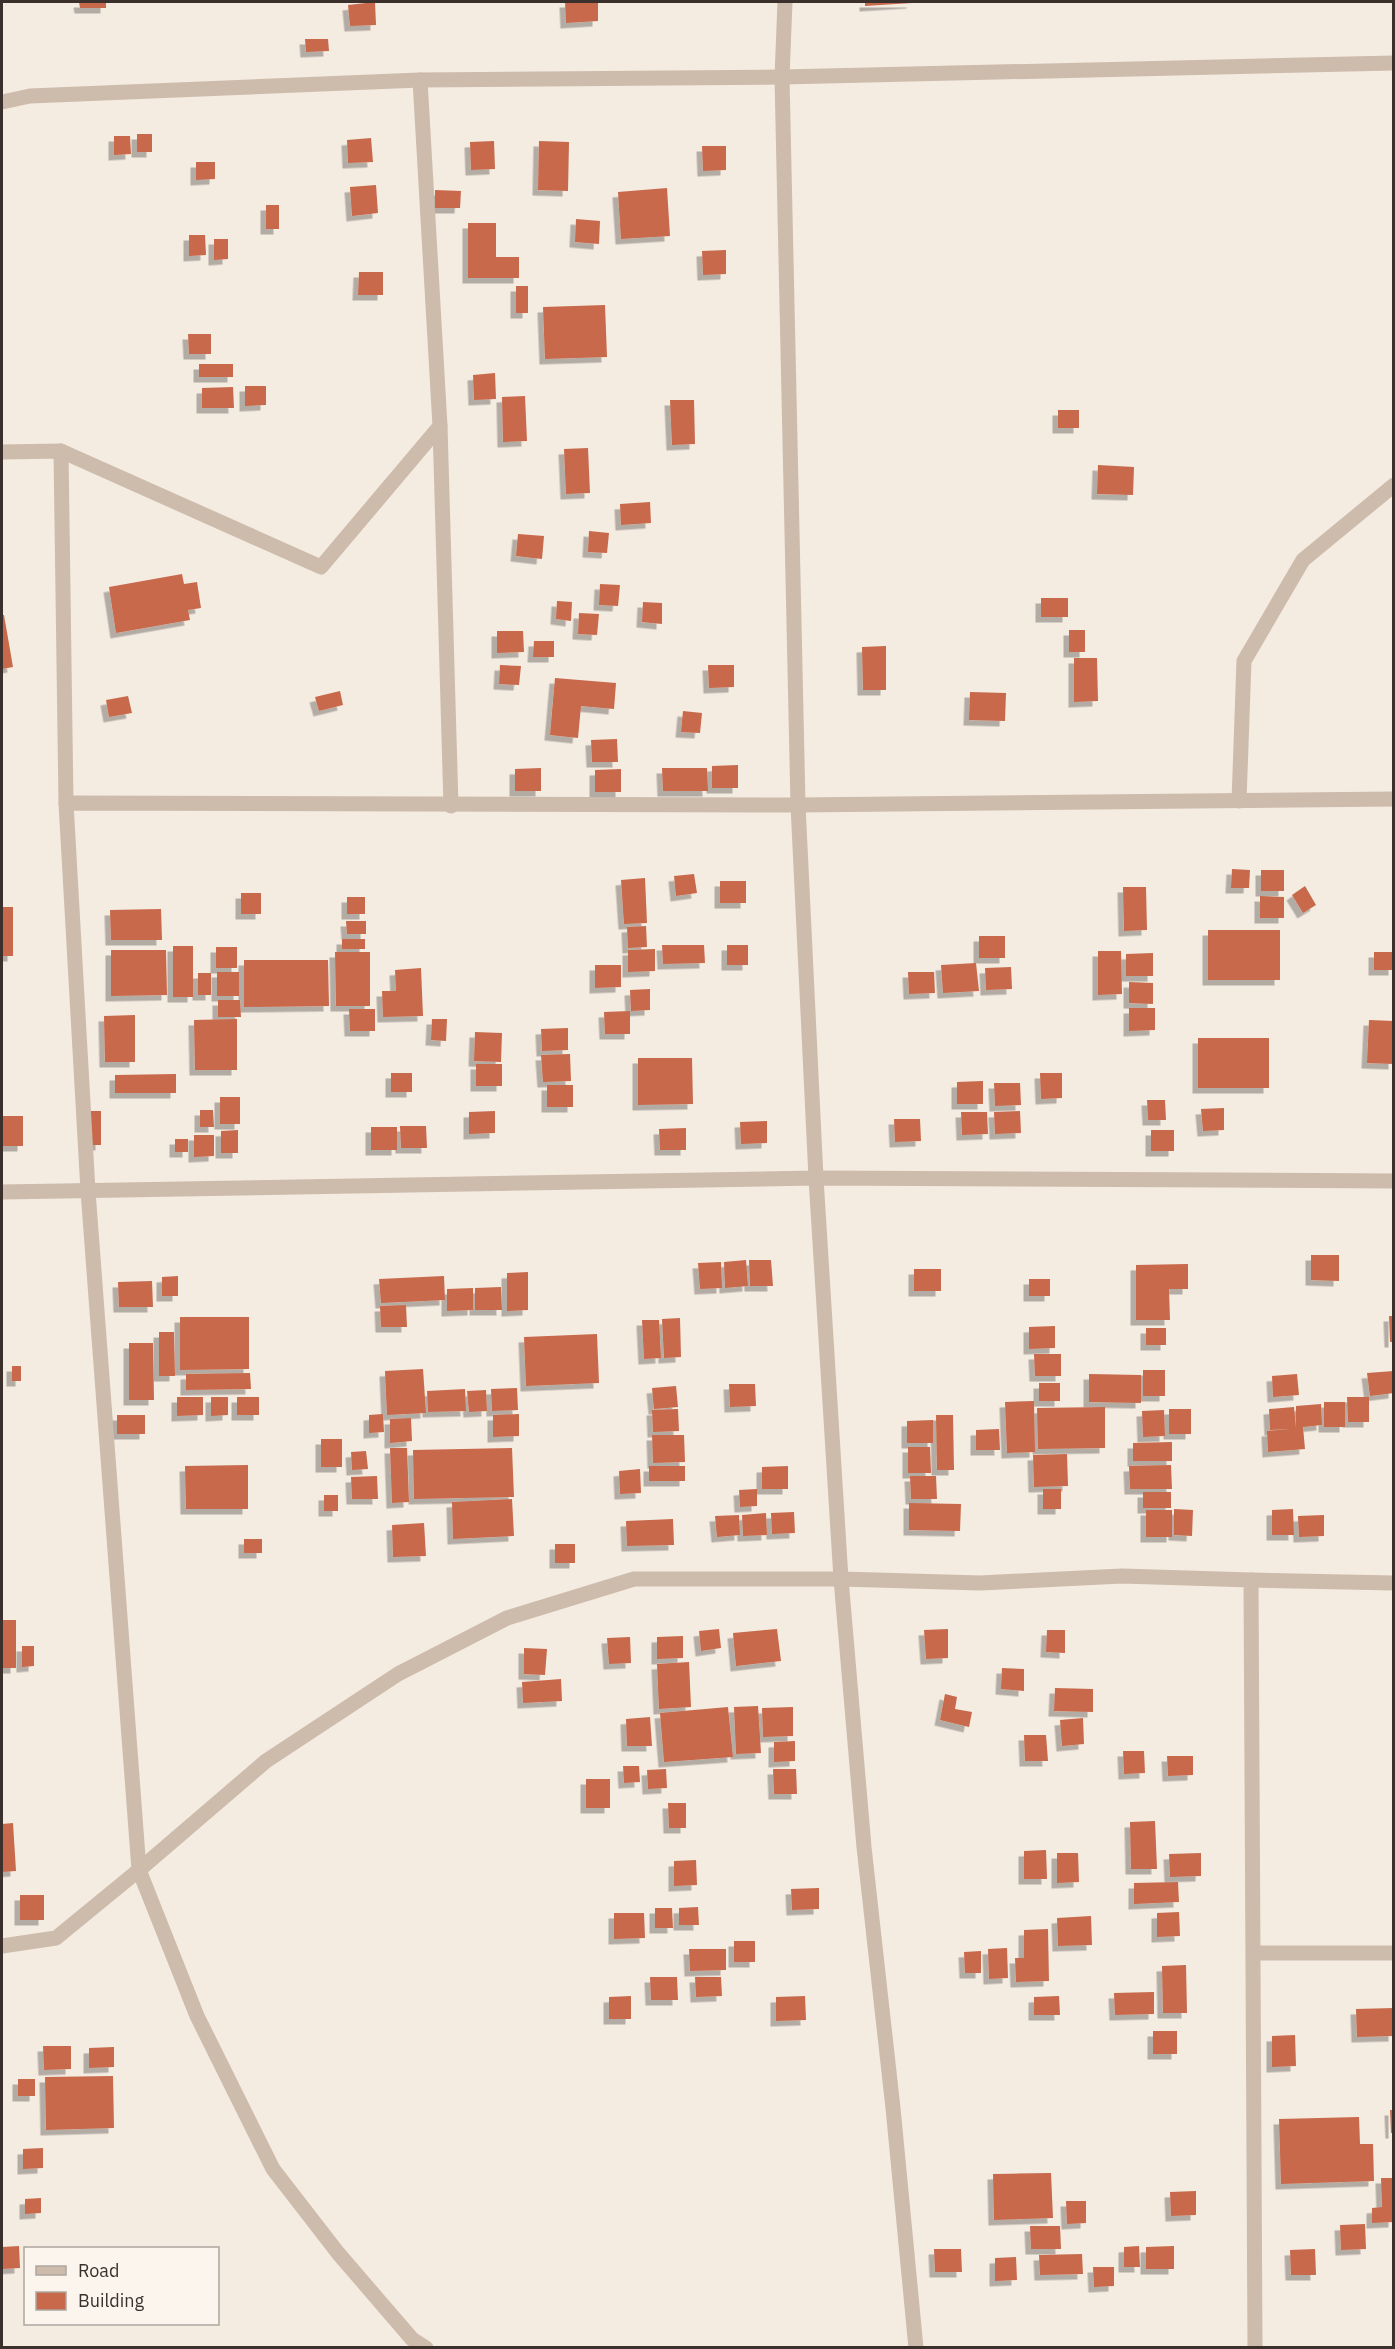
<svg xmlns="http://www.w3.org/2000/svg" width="1395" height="2349" font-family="'IBM Plex Sans',sans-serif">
  <defs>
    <filter id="shadow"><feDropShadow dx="-5.5" dy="5.5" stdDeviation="0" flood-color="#0004"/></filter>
  </defs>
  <rect width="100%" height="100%" fill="#f4ebe1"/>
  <g fill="#c8694b" filter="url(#shadow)">
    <polygon points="79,2 106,2 106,8 80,8"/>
    <polygon points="375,2 376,25 350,26 348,5"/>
    <polygon points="565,2 598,2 598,21 566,23"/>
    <polygon points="865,2 912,2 912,3 865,6"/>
    <polygon points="305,39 328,39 329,51 306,52"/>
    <rect x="137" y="134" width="15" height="18"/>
    <polygon points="114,136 130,136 131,154 114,155"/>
    <polygon points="371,138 373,162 348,163 347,140"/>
    <polygon points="494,141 495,169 471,170 470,142"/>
    <polygon points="539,141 569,142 568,191 538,190"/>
    <polygon points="702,146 726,146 726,170 703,171"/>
    <polygon points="196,162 215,162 215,179 196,180"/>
    <polygon points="376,185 378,213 352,216 350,187"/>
    <polygon points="667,188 670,236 621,239 618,192"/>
    <polygon points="435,190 461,191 460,208 435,208"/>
    <rect x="266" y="205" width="13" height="24"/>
    <polygon points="576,219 600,221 599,244 575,242"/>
    <polygon points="468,223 496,223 496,257 519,257 519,278 468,278"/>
    <polygon points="189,235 205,235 206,255 189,256"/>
    <polygon points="214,239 228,239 228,259 214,260"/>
    <polygon points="726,250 726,274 703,275 702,251"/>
    <polygon points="359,272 383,272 383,295 358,295"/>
    <rect x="516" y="286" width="12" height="27"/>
    <polygon points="605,305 607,357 545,359 543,307"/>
    <polygon points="188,334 211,334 211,354 189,354"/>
    <rect x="199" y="364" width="34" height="13"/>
    <polygon points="495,373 496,399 474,400 473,375"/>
    <polygon points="245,386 266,386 266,405 245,406"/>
    <polygon points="233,387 234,408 202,408 202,388"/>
    <polygon points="525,396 527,441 503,442 502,397"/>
    <polygon points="670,400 694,400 695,444 672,445"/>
    <rect x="1058" y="410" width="21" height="18"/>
    <polygon points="588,448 590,493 566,494 564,449"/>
    <polygon points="1098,465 1134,467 1133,495 1097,494"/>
    <polygon points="650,502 651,523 621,525 620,504"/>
    <polygon points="589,531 609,533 607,553 588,552"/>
    <polygon points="518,534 544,536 542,559 516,556"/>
    <polygon points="182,574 184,584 197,582 201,608 188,610 190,620 116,633 109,587"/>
    <polygon points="600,584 620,585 618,606 599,605"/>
    <rect x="1041" y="598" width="27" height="19"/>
    <polygon points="557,601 572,602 571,621 556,619"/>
    <polygon points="643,602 662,603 662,624 642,622"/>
    <polygon points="579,613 599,614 597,635 578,634"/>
    <polygon points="2,615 4,615 13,667 2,669"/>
    <rect x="1069" y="630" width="16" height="22"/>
    <polygon points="497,631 523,631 524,652 497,653"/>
    <polygon points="534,641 554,641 554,657 533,657"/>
    <polygon points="886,646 886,690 863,690 862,647"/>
    <polygon points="1074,658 1097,658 1098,701 1074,702"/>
    <polygon points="500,665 521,666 519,685 499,684"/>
    <polygon points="708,665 734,665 734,687 709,688"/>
    <polygon points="555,678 616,683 614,709 581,706 578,738 550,735"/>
    <polygon points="340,691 343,705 319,711 315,697"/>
    <polygon points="970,692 1006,693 1005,721 969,720"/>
    <polygon points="128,696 132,713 109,717 106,700"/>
    <polygon points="683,711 702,713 700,733 681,732"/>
    <polygon points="617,739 618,762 592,762 591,740"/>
    <polygon points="738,765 738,788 712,788 712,766"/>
    <polygon points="541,768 541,791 515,791 515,769"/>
    <polygon points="662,768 707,768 708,791 663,791"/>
    <polygon points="621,769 621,792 595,792 595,770"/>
    <polygon points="1232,869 1250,870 1249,888 1231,888"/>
    <rect x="1261" y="870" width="23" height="21"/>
    <polygon points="694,874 697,893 676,896 674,876"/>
    <polygon points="645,878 647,923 624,924 621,880"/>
    <rect x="720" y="881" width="26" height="22"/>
    <polygon points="1305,886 1316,905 1303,913 1292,895"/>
    <polygon points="1123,887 1146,887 1147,930 1124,931"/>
    <rect x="241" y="893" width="20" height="21"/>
    <polygon points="1260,896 1284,897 1284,918 1260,918"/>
    <rect x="347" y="897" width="18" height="17"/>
    <rect x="2" y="907" width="11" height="49"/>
    <polygon points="161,909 162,940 111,940 110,910"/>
    <polygon points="346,921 366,921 366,934 347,934"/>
    <polygon points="646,926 647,947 628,948 627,927"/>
    <rect x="1208" y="930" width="72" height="50"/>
    <rect x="979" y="936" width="26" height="22"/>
    <rect x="342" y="939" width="23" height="10"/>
    <polygon points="662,945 704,945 705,963 663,964"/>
    <rect x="727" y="945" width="21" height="20"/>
    <rect x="173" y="946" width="20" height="51"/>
    <rect x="216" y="947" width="21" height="21"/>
    <polygon points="655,949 655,971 628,972 628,950"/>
    <polygon points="111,950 166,950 167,995 111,996"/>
    <polygon points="1098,951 1121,951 1122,994 1098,995"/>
    <polygon points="335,952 370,952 370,1006 336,1006"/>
    <rect x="1374" y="952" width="20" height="18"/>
    <polygon points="1153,953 1153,976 1126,976 1126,954"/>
    <polygon points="244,960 328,960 329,1006 244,1007"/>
    <polygon points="976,963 979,991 943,993 941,965"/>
    <polygon points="595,965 621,965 621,987 595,988"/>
    <polygon points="1011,967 1012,989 986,990 985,968"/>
    <polygon points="421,968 423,1016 383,1017 382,991 396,991 395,970"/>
    <rect x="217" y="972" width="22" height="24"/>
    <polygon points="908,972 934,972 935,993 909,994"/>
    <rect x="198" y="973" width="13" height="22"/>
    <polygon points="1129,982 1153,983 1153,1004 1129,1003"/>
    <polygon points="650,989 650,1010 631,1011 630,990"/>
    <polygon points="218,1000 240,1000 241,1017 218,1017"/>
    <polygon points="1129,1008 1155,1008 1155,1030 1129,1031"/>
    <polygon points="349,1009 375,1009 375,1031 350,1031"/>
    <polygon points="630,1011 630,1034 605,1034 604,1012"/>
    <polygon points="135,1015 135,1062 105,1062 104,1016"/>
    <polygon points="237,1019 237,1070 195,1070 194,1020"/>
    <polygon points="432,1019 447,1019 446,1041 431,1040"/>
    <polygon points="1369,1020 1394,1021 1394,1064 1367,1063"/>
    <polygon points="568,1028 568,1050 542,1051 541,1029"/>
    <polygon points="475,1032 502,1033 501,1062 474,1061"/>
    <rect x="1198" y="1038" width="71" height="50"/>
    <polygon points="570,1054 571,1081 543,1082 541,1055"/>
    <polygon points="638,1058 692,1058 693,1104 638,1105"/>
    <rect x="476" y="1064" width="26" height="22"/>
    <rect x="391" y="1073" width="21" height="19"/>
    <polygon points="1040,1073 1062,1073 1062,1098 1041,1099"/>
    <polygon points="176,1074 176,1093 115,1093 115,1075"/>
    <polygon points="983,1081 983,1104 957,1104 957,1082"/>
    <polygon points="994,1083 1020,1083 1021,1105 995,1106"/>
    <rect x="547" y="1085" width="26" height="22"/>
    <rect x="220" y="1097" width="20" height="27"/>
    <polygon points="1147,1100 1165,1100 1166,1120 1148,1120"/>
    <polygon points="1224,1108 1224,1130 1203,1131 1201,1109"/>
    <polygon points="200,1110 213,1110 214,1127 200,1127"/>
    <rect x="91" y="1111" width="10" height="34"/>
    <polygon points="495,1111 495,1133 469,1134 469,1112"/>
    <polygon points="1020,1111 1021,1133 995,1134 994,1112"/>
    <polygon points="961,1112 987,1112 988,1134 962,1135"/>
    <rect x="2" y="1116" width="21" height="30"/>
    <polygon points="894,1119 920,1119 921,1141 895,1142"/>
    <polygon points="767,1121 767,1143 741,1144 740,1122"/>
    <polygon points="400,1126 426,1126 427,1148 401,1148"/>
    <rect x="371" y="1127" width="26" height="23"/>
    <polygon points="686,1128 686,1150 660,1150 659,1129"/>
    <polygon points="238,1130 238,1153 221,1153 221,1131"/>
    <rect x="1151" y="1130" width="23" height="21"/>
    <polygon points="194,1135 214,1135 214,1156 194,1157"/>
    <rect x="175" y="1139" width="13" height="13"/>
    <polygon points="1311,1255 1339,1255 1339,1281 1311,1280"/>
    <polygon points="746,1260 748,1286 725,1288 724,1262"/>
    <polygon points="749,1260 771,1260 773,1286 750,1286"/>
    <polygon points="721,1262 722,1288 700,1289 698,1263"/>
    <polygon points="1188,1264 1188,1289 1169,1289 1170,1320 1136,1320 1136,1265"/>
    <rect x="914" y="1269" width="27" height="22"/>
    <polygon points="528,1272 528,1310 507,1311 507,1273"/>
    <polygon points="178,1276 178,1296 162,1296 162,1277"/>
    <polygon points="444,1276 445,1300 381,1303 379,1279"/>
    <rect x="1029" y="1279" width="21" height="17"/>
    <polygon points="152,1281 153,1307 119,1307 118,1282"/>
    <polygon points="501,1287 502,1310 475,1310 475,1288"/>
    <polygon points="473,1288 473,1310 447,1311 447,1289"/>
    <polygon points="406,1305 407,1327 381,1327 380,1306"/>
    <polygon points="1389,1316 1394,1316 1394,1342 1390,1342"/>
    <polygon points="180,1317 249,1317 249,1369 180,1370"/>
    <polygon points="680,1318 681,1357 664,1358 662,1319"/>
    <polygon points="642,1320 659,1320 661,1358 644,1359"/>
    <polygon points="1055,1326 1055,1348 1029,1349 1029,1327"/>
    <rect x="1146" y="1328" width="20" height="17"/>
    <polygon points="159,1332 174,1332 175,1376 159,1376"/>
    <polygon points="597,1334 599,1383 526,1386 524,1337"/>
    <polygon points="129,1343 153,1343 154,1400 129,1400"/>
    <polygon points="1034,1354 1061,1354 1061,1376 1035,1376"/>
    <rect x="12" y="1366" width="9" height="15"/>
    <polygon points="423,1369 426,1413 387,1415 385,1371"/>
    <rect x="1143" y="1370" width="22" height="26"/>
    <polygon points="1394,1371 1394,1393 1370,1396 1367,1373"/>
    <polygon points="250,1373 251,1389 186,1390 186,1374"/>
    <polygon points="1089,1374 1141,1375 1141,1403 1089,1402"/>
    <polygon points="1297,1374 1299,1395 1273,1397 1272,1376"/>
    <rect x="1039" y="1383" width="21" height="18"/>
    <polygon points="729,1384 755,1384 756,1406 730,1407"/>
    <polygon points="676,1386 678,1407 654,1409 652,1388"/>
    <polygon points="517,1388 518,1410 492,1411 491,1389"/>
    <polygon points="465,1389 466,1411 428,1412 427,1391"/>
    <polygon points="486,1390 487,1411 469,1412 467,1391"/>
    <polygon points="177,1397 203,1397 203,1415 177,1416"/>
    <polygon points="211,1397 228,1397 228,1415 211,1416"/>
    <rect x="237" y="1397" width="22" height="18"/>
    <polygon points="1347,1397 1369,1397 1369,1422 1348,1422"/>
    <polygon points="1034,1401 1035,1452 1007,1453 1005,1402"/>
    <rect x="1324" y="1402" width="21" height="25"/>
    <polygon points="1321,1404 1322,1425 1303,1427 1305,1449 1268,1452 1267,1431 1289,1429 1270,1430 1269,1409 1294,1407 1296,1428 1296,1406"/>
    <polygon points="1105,1407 1105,1448 1038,1449 1037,1408"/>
    <polygon points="678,1409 679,1431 653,1432 652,1410"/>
    <rect x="1169" y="1409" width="22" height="25"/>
    <polygon points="1164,1410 1165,1436 1143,1437 1142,1411"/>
    <polygon points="383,1414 384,1432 369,1433 369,1415"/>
    <polygon points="519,1414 519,1436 493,1437 493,1415"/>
    <rect x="117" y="1415" width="28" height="19"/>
    <polygon points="936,1415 953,1415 954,1470 937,1470"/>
    <polygon points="411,1418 412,1441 390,1443 390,1419"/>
    <polygon points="933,1420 933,1443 907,1443 907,1421"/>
    <polygon points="999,1429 1000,1450 976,1450 976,1430"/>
    <polygon points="652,1435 684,1435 685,1462 653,1463"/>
    <rect x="321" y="1439" width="21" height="28"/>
    <polygon points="1172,1442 1172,1461 1133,1461 1133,1443"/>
    <polygon points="908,1447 930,1447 931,1473 908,1473"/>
    <polygon points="390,1448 407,1448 409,1502 392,1503"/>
    <polygon points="512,1448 514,1497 414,1499 413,1450"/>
    <polygon points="366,1451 368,1469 352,1470 351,1452"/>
    <polygon points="1067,1454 1068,1486 1034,1487 1033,1455"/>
    <polygon points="248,1465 248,1509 186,1509 185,1466"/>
    <polygon points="1171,1465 1172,1489 1130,1489 1129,1466"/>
    <rect x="649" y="1466" width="36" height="15"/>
    <polygon points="788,1466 788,1489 762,1489 762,1467"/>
    <polygon points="640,1469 641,1493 620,1494 619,1471"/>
    <polygon points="377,1476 378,1499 352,1499 351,1477"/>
    <polygon points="910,1476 936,1476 937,1499 911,1499"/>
    <polygon points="757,1489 757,1506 740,1507 739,1490"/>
    <rect x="1043" y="1489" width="18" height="20"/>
    <rect x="1143" y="1492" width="28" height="16"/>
    <rect x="324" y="1495" width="14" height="16"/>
    <polygon points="512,1499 514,1536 453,1539 452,1502"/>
    <polygon points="909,1503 961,1504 960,1531 909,1530"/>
    <polygon points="1174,1509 1193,1510 1192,1536 1174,1535"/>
    <polygon points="1293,1509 1294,1535 1272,1535 1272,1510"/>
    <rect x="1146" y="1510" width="26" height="27"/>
    <polygon points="794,1512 795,1533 772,1534 771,1513"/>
    <polygon points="766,1513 767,1535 743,1536 742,1515"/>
    <polygon points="739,1515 740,1535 717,1537 715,1516"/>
    <polygon points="1324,1515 1324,1536 1299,1537 1298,1516"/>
    <polygon points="673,1519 674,1545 627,1546 626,1521"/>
    <polygon points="424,1523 426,1556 393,1557 392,1525"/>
    <rect x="244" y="1539" width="18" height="14"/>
    <rect x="555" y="1544" width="20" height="19"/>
    <rect x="2" y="1620" width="14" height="48"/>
    <polygon points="719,1629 721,1648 701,1651 699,1631"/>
    <polygon points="777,1629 781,1661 736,1666 733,1633"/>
    <polygon points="948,1629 948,1658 926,1659 924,1630"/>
    <polygon points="1047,1630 1065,1630 1065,1653 1046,1652"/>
    <polygon points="683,1636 683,1658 657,1659 657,1637"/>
    <polygon points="630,1637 631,1663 609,1664 607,1638"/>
    <polygon points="22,1646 34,1646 34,1666 22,1667"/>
    <polygon points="524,1648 547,1649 545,1675 524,1674"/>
    <polygon points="689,1662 691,1707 659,1709 657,1664"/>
    <polygon points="1002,1668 1024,1669 1024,1691 1001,1689"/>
    <polygon points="561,1679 562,1701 523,1703 522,1682"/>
    <polygon points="1055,1688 1093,1689 1093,1712 1054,1711"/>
    <polygon points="945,1694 957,1697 955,1709 972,1712 969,1727 940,1720"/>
    <polygon points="758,1706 761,1753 736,1754 734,1707"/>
    <polygon points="728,1707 733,1757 664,1762 660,1713"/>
    <polygon points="793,1707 793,1736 763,1737 762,1708"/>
    <polygon points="650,1717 652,1746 627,1746 626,1719"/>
    <polygon points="1083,1718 1084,1744 1062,1746 1060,1720"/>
    <polygon points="1024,1735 1046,1735 1048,1761 1025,1761"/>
    <polygon points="795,1741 795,1761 774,1762 774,1742"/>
    <polygon points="1123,1751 1144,1751 1145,1773 1124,1774"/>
    <polygon points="1167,1756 1193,1756 1193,1775 1168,1776"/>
    <polygon points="623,1766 639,1766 640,1782 624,1783"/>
    <polygon points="666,1769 667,1788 648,1789 647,1770"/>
    <polygon points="773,1769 796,1769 797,1794 774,1794"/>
    <rect x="586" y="1779" width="24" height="29"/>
    <polygon points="668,1803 686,1803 686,1828 669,1828"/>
    <polygon points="1155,1821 1157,1869 1131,1869 1130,1822"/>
    <polygon points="13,1823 16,1871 2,1872 2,1824"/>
    <polygon points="1046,1850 1047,1879 1024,1879 1024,1851"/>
    <polygon points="1057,1853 1078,1853 1079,1882 1057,1883"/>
    <polygon points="1201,1853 1201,1876 1170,1877 1169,1854"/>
    <polygon points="696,1860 697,1885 674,1886 674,1861"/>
    <polygon points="1178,1882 1179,1902 1134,1904 1134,1883"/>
    <polygon points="819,1888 819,1909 792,1910 791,1889"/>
    <rect x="20" y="1895" width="24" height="25"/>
    <polygon points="698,1907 699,1925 679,1925 679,1908"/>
    <polygon points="655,1908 672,1908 673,1928 655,1928"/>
    <polygon points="1179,1912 1180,1936 1157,1937 1157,1913"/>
    <polygon points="614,1913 644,1913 645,1938 614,1939"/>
    <polygon points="1091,1916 1092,1945 1058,1946 1057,1918"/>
    <polygon points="1048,1929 1049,1981 1016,1982 1015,1958 1024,1958 1024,1930"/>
    <rect x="734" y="1941" width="21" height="21"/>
    <polygon points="1007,1948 1008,1978 989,1979 988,1949"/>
    <polygon points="689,1949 726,1949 726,1970 690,1971"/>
    <polygon points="981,1951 981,1973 965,1973 964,1952"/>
    <polygon points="1186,1965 1187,2013 1163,2013 1162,1966"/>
    <polygon points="650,1977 677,1977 678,2000 651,2000"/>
    <polygon points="695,1977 721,1977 722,1996 696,1997"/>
    <polygon points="1154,1992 1154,2014 1115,2015 1114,1993"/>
    <polygon points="631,1996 631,2019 609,2019 609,1997"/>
    <polygon points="805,1996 806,2020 776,2021 776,1997"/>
    <polygon points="1059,1996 1060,2015 1034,2015 1034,1997"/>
    <polygon points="1394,2008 1394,2036 1357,2037 1356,2009"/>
    <rect x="1153" y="2031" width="24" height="23"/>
    <polygon points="1295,2035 1296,2066 1272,2067 1272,2036"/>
    <polygon points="43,2046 71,2046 71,2069 44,2070"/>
    <polygon points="114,2047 114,2067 89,2068 89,2048"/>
    <polygon points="113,2076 114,2128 46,2130 45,2077"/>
    <rect x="18" y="2079" width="17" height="17"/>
    <polygon points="1390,2110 1394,2110 1394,2133 1391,2133"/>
    <polygon points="1359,2117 1360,2144 1373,2144 1374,2181 1281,2184 1279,2119"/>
    <polygon points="43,2148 43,2168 23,2169 23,2149"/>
    <polygon points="1051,2173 1053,2218 994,2220 993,2174"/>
    <polygon points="1381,2178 1394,2178 1394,2222 1372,2223 1372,2208 1382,2207"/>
    <polygon points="1196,2191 1196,2215 1171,2216 1170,2192"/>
    <polygon points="41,2198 41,2213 25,2214 25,2199"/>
    <polygon points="1066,2201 1086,2201 1086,2223 1067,2224"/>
    <polygon points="1365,2224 1366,2249 1341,2250 1340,2225"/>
    <polygon points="1030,2226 1060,2226 1061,2249 1031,2249"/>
    <polygon points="19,2246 20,2268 2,2269 2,2247"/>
    <polygon points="1139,2246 1140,2267 1124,2267 1124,2247"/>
    <polygon points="1174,2246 1174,2269 1146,2269 1146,2247"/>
    <polygon points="934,2249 961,2249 962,2272 935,2272"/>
    <polygon points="1315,2249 1316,2275 1291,2275 1290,2250"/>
    <polygon points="1082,2254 1083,2274 1040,2275 1039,2255"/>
    <polygon points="1016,2257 1017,2280 995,2281 995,2258"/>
    <polygon points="1093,2267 1114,2267 1114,2286 1094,2287"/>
  </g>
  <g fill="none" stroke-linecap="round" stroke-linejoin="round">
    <g stroke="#cdbbac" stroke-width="15">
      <polyline points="785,2 782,77 798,805 816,1178 841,1579 864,1847 893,2108 916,2348"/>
      <polyline points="420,80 440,426 451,806"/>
      <polyline points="2,102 30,96 420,80 782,77 1394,63"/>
      <polyline points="61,451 66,803"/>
      <polyline points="2,452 61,451 321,567 440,426"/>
      <polyline points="1239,801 1244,661 1303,560 1394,485"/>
      <polyline points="2,1192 816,1178 1394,1181"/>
      <polyline points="1251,1580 1394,1583"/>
      <polyline points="2,1946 56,1938 139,1870 266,1761 398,1674 507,1618 634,1579 841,1579 980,1583 1122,1576 1251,1580 1255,2348"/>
      <polyline points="1254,1953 1394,1953"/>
      <polyline points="426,2348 412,2339 338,2253 273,2169 197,2016 139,1870 88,1191 66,803 798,805 1394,799"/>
    </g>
  </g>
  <rect width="1395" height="2349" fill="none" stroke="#3b302b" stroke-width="6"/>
  <rect x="24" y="2247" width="195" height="78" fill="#fbf5ee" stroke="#aea6a0" stroke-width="1.5"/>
  <rect x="36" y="2266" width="30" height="9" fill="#cdbbac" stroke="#aea6a0" stroke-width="1.5"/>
  <text x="78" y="2277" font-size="18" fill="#3b302b">Road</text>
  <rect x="36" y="2292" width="30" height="18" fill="#c8694b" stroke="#aea6a0" stroke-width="1.5"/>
  <text x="78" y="2307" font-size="18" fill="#3b302b">Building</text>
</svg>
